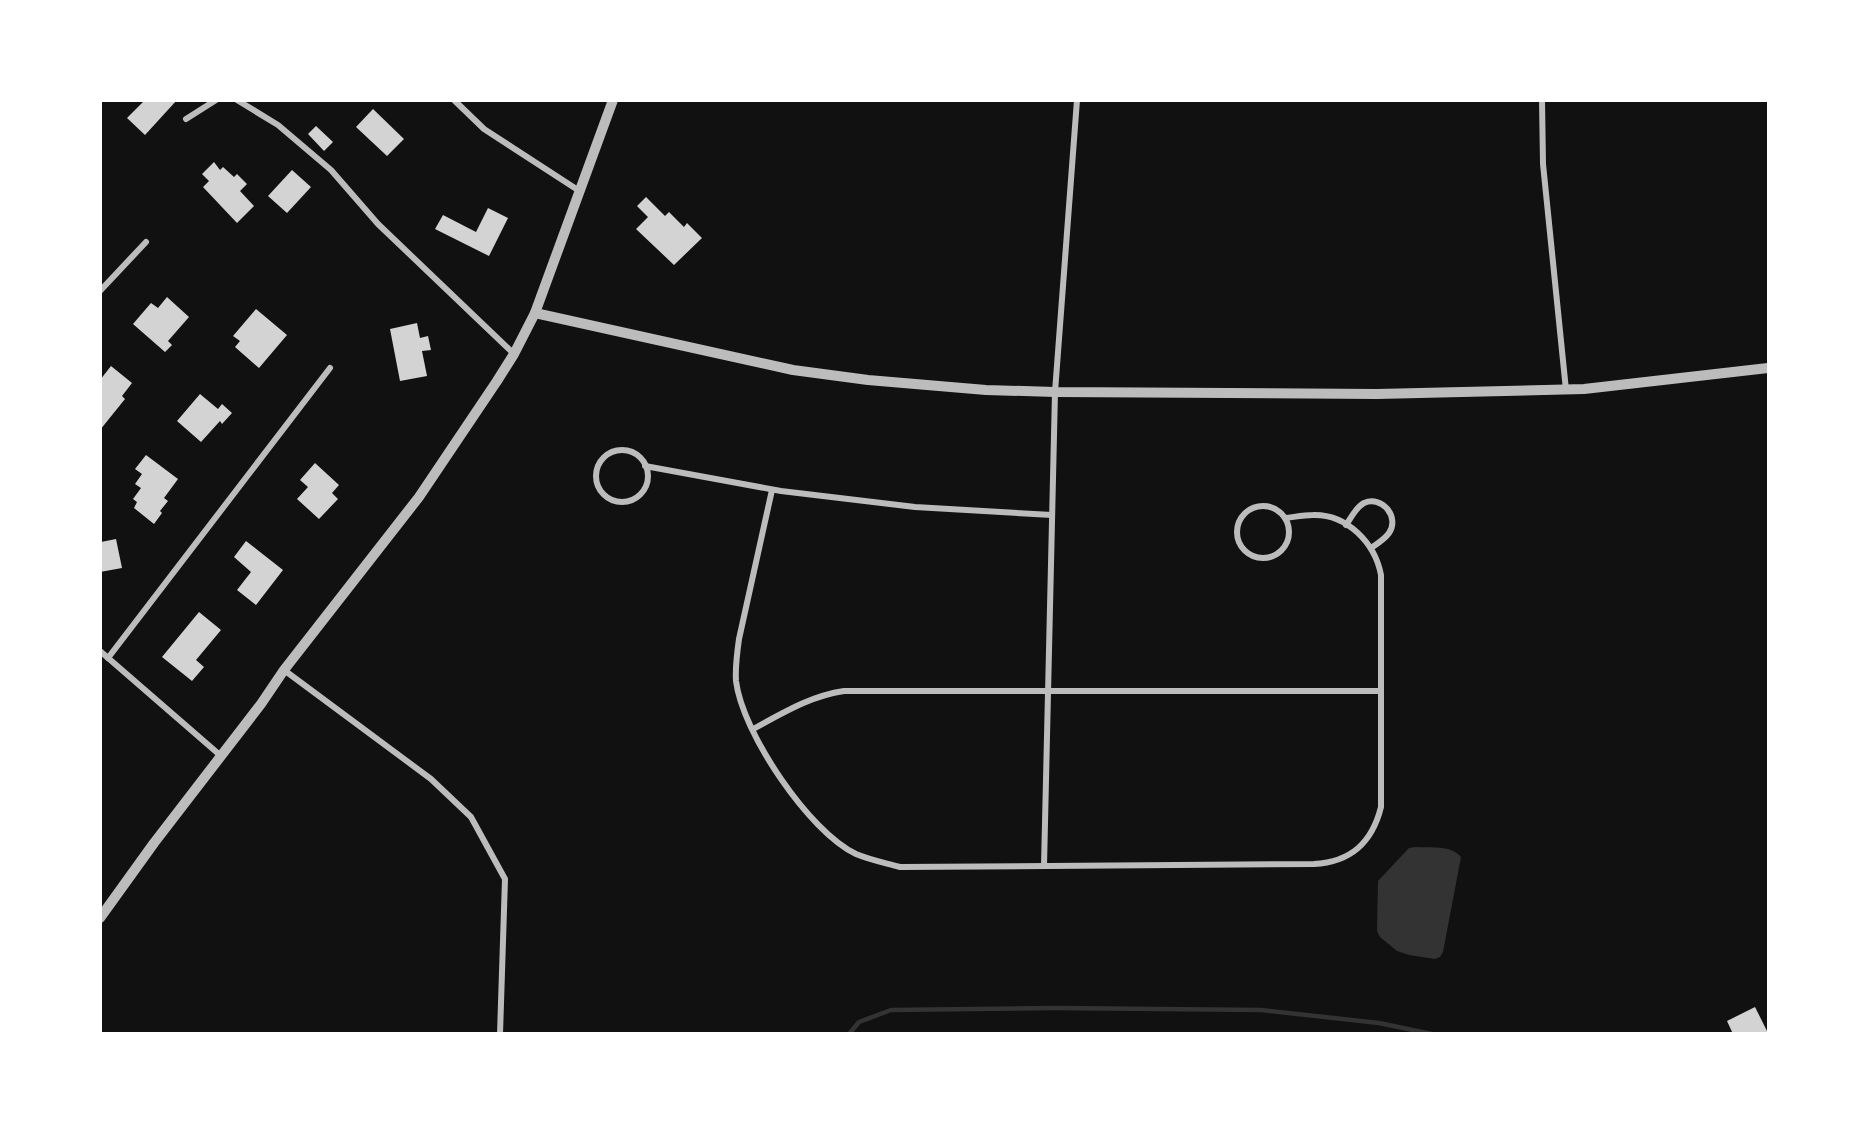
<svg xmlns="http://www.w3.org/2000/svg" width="1869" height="1134" font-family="Lato,sans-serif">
  <rect width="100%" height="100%" fill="#111"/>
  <path fill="#333" d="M 1416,847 C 1430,848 1452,845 1461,857 L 1443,952 L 1440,957 L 1435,959 L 1409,955 L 1397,951 L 1380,937 L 1377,931 L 1378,881 L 1409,848 Z"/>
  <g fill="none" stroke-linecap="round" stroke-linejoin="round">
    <polyline stroke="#333" stroke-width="4.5" points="849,1034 859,1022 891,1010 1055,1008 1261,1010 1379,1023 1432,1034"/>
  </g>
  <g fill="#d3d3d3">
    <polygon points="145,100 177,100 145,135 127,118"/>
    <polygon points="373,109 404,139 387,156 356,127"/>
    <polygon points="316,126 333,142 324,151 308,134"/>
    <polygon points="214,162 220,170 223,167 234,177 237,174 247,184 240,191 254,206 237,223 203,187 209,181 202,174"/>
    <polygon points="292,170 311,187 287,213 268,196"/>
    <polygon points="646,197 665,216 669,212 684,227 687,223 702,238 674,265 636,229 648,217 637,206"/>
    <polygon points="488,208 508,218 489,256 435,229 443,215 476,232"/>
    <polygon points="167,297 189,317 168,341 172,345 165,352 133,324 151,303 158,308"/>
    <polygon points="256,309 287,335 259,368 235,347 240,341 233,336"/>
    <polygon points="417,323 420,338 428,336 431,350 422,351 427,376 400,381 390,329"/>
    <polygon points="111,366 132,383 122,396 125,399 100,430 100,380"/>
    <polygon points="200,394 218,409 222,404 232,413 222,424 220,421 201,442 177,421"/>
    <polygon points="146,455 178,479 164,498 168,501 160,511 162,513 154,524 134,508 137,502 133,499 141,488 135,484 142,474 135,469"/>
    <polygon points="315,463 339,485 332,493 338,499 319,519 297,499 308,487 300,480"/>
    <polygon points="116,539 122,568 100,572 101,542"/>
    <polygon points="246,541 283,570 256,605 237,590 251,572 234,557"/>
    <polygon points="199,612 221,630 196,660 204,667 192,681 162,657"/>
    <polygon points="1755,1007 1768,1033 1733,1034 1727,1021"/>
  </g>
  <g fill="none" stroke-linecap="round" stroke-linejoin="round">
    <g stroke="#bcbcbc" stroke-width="6">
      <polyline points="237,100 278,125 331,170 378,224 514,354"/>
      <polyline points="454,100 484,129 581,192"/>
      <polyline points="1542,100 1543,164 1566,390"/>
      <polyline points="186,119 216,100"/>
      <polyline points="100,291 146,242"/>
      <circle cx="622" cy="476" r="26"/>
      <polyline points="645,466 781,491 915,507 1052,515"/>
      <path d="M 772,490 L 739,639 C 737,653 735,667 736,681 C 742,732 809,832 856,854 C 870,860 886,863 900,867 L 1314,864 C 1351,862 1372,843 1381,807 L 1381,575 C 1375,543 1347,514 1313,515 C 1304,515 1294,517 1285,518"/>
      <circle cx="1263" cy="532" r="26"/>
      <path d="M 1346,525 C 1351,518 1356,507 1364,503 C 1382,495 1400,517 1389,533 C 1385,539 1377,544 1371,548"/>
      <polyline points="100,651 221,756"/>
      <polyline points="108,658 330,368"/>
      <polyline points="284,670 431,779 471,817 505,879 500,1034"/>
      <path d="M 753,729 C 783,713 810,696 844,691 L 1381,691"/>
      <polyline points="1044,866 1055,392 1077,100"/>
    </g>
    <g stroke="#bcbcbc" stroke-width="10">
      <polyline points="535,313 793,370 868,380 986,390 1055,392 1377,394 1584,389 1768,368"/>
      <polyline points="100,918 154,843 261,704 284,670 419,497 497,381 514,354 535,313 613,100"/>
    </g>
  </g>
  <rect width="1869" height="1134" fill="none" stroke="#ffffff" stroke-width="204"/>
</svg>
